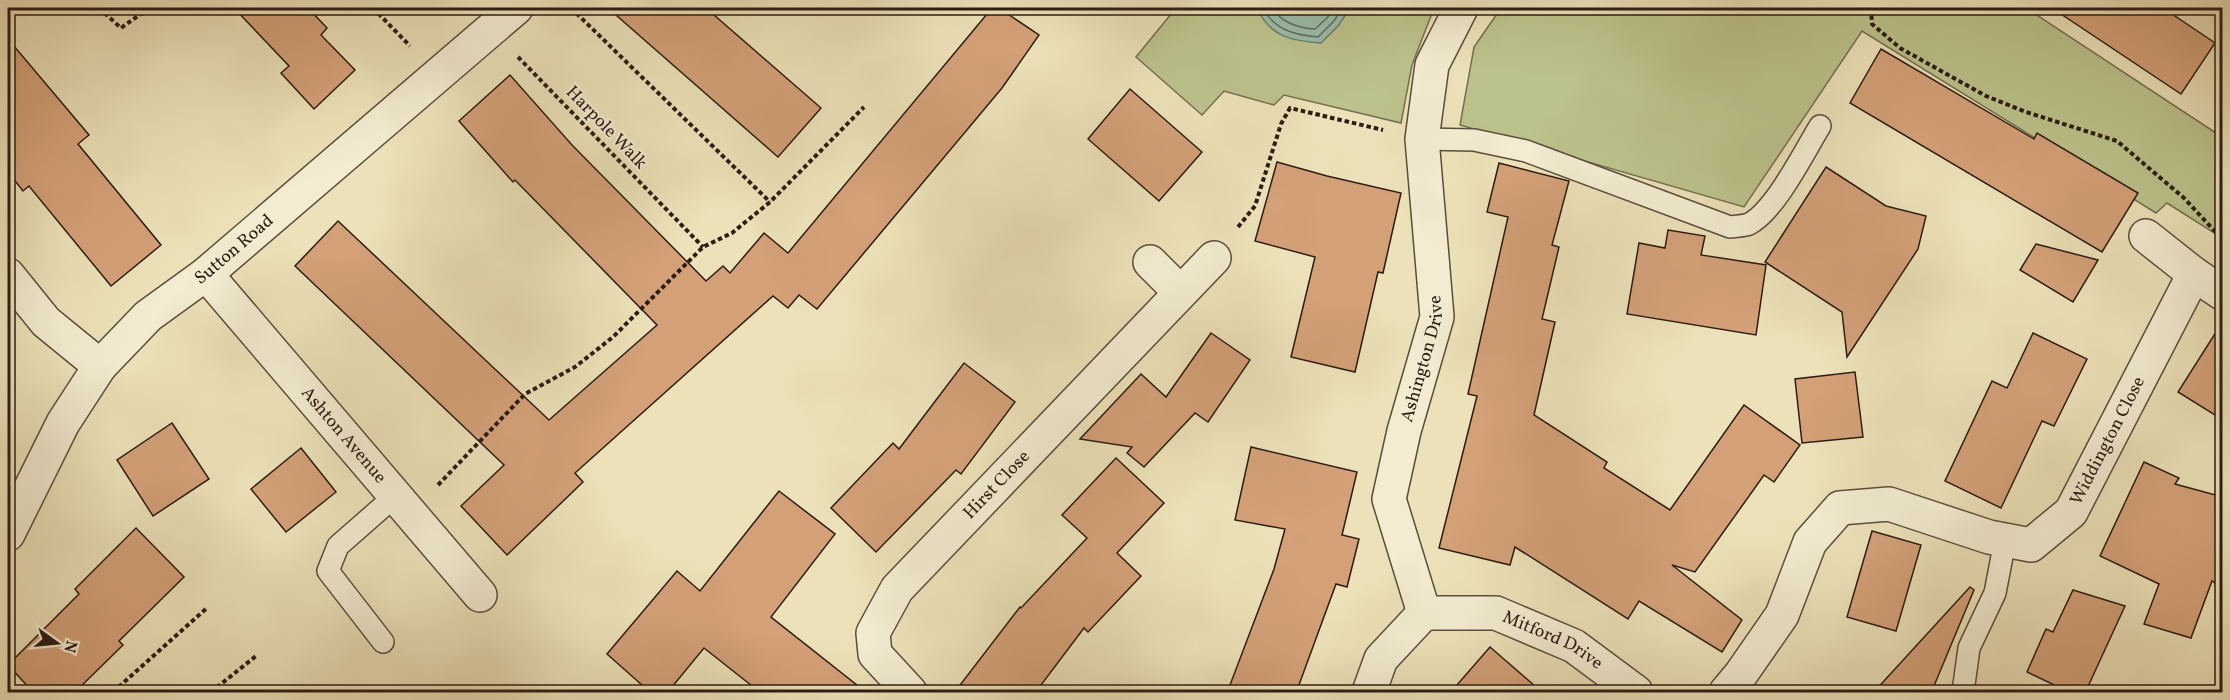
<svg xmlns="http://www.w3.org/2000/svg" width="2230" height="700" font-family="Vollkorn,serif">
  <rect width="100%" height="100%" fill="#ece1b8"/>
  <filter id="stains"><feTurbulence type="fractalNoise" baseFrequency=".00333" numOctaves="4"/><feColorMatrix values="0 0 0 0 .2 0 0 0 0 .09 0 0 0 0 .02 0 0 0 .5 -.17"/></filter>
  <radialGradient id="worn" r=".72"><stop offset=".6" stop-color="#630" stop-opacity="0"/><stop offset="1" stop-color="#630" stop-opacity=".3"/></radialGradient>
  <g fill="#bcc28c" stroke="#746f50" stroke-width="1.5">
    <polygon points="1176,8 1434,8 1412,65 1401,123 1284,95 1274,105 1224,91 1202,115 1136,57"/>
    <polygon points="1501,8 2026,8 2222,137 2222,238 2167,203 2156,213 1862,31 1744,207 1460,125 1474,47"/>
  </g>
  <path fill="#99beab" stroke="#6d7d6f" stroke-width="1.5" d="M 1257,8 L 1350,8 L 1338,26 L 1321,43 C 1292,41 1270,37 1257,8 Z"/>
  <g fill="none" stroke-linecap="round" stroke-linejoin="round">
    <g stroke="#626d60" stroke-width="1.5">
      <path d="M 1263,8 C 1274,30 1295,35 1318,37 L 1333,22 L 1343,8"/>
      <path d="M 1272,8 C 1282,23 1297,28 1315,29 L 1327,18 L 1334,8"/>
    </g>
  </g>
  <g fill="#d3a078" stroke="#2c1c14" stroke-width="1.5">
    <polygon points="234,8 308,8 327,28 321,35 355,70 314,109 281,73 289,66"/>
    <polygon points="608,8 706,8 821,108 778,157"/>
    <polygon points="992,8 999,8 1039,35 1002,88 817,309 799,295 788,308 773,296 575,473 583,482 507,555 461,506 504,465 295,266 338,221 549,420 657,325 515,180 513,182 459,121 510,75 572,145 706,281 723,266 730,273 764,233 788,253"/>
    <polygon points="2052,8 2163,8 2215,43 2181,94"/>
    <polygon points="8,39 89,135 78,144 161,245 111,286 29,186 23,191 8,172"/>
    <polygon points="1881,49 2034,139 2037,133 2138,193 2102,252 1850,103"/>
    <polygon points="1130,89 1202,152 1159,201 1088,139"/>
    <polygon points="1277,162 1327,176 1401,193 1383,273 1378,272 1355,372 1291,357 1315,257 1255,241"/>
    <polygon points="1499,163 1569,181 1552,245 1559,247 1542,319 1555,322 1534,415 1607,462 1604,468 1670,510 1744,405 1800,445 1774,482 1764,475 1695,572 1672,565 1742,620 1722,652 1639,601 1628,619 1515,547 1510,565 1439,548 1477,396 1468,394 1508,217 1487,212"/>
    <polygon points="1826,167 1886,206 1926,216 1918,249 1847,357 1842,312 1765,262"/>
    <polygon points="1668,230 1705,236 1701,255 1766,265 1756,335 1627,314 1639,243 1665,248"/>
    <polygon points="2036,244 2098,260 2073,302 2020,270"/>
    <polygon points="2223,321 2223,420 2178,392"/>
    <polygon points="1211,333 1250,360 1208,422 1195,413 1144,467 1127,453 1132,447 1080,439 1141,374 1166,397"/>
    <polygon points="2033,333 2087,359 2054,426 2042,421 2001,508 1945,481 1992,381 2007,388"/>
    <polygon points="964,363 1015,402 961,474 956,470 876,552 831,508 893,443 899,449"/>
    <polygon points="1855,372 1863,437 1802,443 1795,379"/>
    <polygon points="172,423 209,479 153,516 117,460"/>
    <polygon points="1251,447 1357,472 1342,535 1359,539 1347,587 1336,584 1296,693 1227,693 1274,569 1285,529 1235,520"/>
    <polygon points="301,448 336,492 286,532 251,489"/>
    <polygon points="1116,458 1164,503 1117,553 1141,576 1088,632 1084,628 1035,693 954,693 1020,607 1021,608 1087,538 1062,515"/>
    <polygon points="2144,462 2179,478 2175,484 2223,497 2223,561 2215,583 2212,581 2191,638 2144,624 2159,584 2100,556"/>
    <polygon points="779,491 835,534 771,617 867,693 761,693 704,648 667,693 651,693 607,654 677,571 700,591"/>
    <polygon points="136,528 184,577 119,641 123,645 74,693 34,693 8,665 79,594 75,589"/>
    <polygon points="1872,531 1921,545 1896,631 1847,617"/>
    <polygon points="1970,587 1974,590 1931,693 1873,693"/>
    <polygon points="2073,590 2125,606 2085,693 2071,693 2027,672 2046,629 2053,632"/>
    <polygon points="1490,647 1543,693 1450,693"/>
  </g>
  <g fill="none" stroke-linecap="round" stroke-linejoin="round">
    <g stroke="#5c4d3d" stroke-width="24">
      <g id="service">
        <path d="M 1422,139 L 1474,140 L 1526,151 L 1730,227 C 1736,226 1744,226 1749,224 C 1775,211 1804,152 1820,126"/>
        <polyline points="383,642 328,571 338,546 395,496"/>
        <polyline points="1963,692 1969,648 1995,593 2005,541"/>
      </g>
    </g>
    <g stroke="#5c4d3d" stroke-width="36">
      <g id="minor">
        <polyline points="2146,236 2194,274 2222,293"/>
        <polyline points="1150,262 1180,292"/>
        <path id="s1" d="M 206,274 L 480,595"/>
        <polyline points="8,275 46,322 100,366"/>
        <path id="s2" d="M 8,534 L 63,423 L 100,366 L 148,316 L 206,274 L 516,8"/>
        <path id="s3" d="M 1424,613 L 1389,499 L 1404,431 L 1437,317 L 1422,139 L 1432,65 L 1461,8"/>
        <path id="s4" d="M 1424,613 L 1496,613 L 1574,646 L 1636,692"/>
        <path id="s5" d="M 910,692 L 875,654 L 873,633 L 897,589 L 1214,258"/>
        <polyline points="1369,692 1381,659 1424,613"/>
        <path id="s6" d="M 1726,692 L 1741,674 L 1782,615 L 1810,542 L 1840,508 L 1889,504 L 1989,537 L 2031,545 L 2071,512 L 2194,274"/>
      </g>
    </g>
    <g stroke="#2c1c14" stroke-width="4" stroke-dasharray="4.5 3" stroke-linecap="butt">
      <polyline points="99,8 121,28 149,8"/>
      <polyline points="373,8 410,46"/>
      <polyline points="571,8 770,202"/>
      <polyline points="1871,8 1872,24 1900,48 1986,96 2026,112 2117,141 2184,198 2222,239"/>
      <polyline points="518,57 703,247"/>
      <polyline points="1238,227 1255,206 1281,124 1290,108 1383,130"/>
      <polyline points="438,485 525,394 575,367 613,337 703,247 732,233 770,202 864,107"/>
      <polyline points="113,692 208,607"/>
      <polyline points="211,692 256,656"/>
    </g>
    <use href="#service" stroke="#f3ecd1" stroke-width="21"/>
    <use href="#minor" stroke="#f3ecd1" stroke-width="33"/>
  </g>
  <g text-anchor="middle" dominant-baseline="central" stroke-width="4.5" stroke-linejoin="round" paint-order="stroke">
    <g font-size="18" fill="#2c1c14" stroke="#f3ecd1">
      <text transform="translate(606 128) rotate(46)">Harpole Walk</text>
      <text stroke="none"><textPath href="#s2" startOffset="370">Sutton Road</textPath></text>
      <text stroke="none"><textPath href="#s3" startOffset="264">Ashington Drive</textPath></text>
      <text stroke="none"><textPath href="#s1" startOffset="212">Ashton Avenue</textPath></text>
      <text stroke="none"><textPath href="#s6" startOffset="548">Widdington Close</textPath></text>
      <text stroke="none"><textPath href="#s5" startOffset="267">Hirst Close</textPath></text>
      <text stroke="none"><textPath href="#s4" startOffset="135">Mitford Drive</textPath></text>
    </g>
  </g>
  <rect width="2230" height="700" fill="none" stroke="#ece1b8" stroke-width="30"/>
  <rect x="9" y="9" width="2212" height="682" fill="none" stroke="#2c1c14" stroke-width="3"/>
  <rect x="15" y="15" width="2200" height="670" fill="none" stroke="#2c1c14" stroke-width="1.5"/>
  <g transform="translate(57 643) rotate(105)" stroke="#f3ecd1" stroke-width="4.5" paint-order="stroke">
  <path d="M0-4.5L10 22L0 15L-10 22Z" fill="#2c1c14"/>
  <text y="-9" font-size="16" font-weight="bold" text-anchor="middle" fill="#2c1c14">N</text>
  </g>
  <rect width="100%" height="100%" filter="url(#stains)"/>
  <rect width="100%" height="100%" fill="url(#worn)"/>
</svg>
